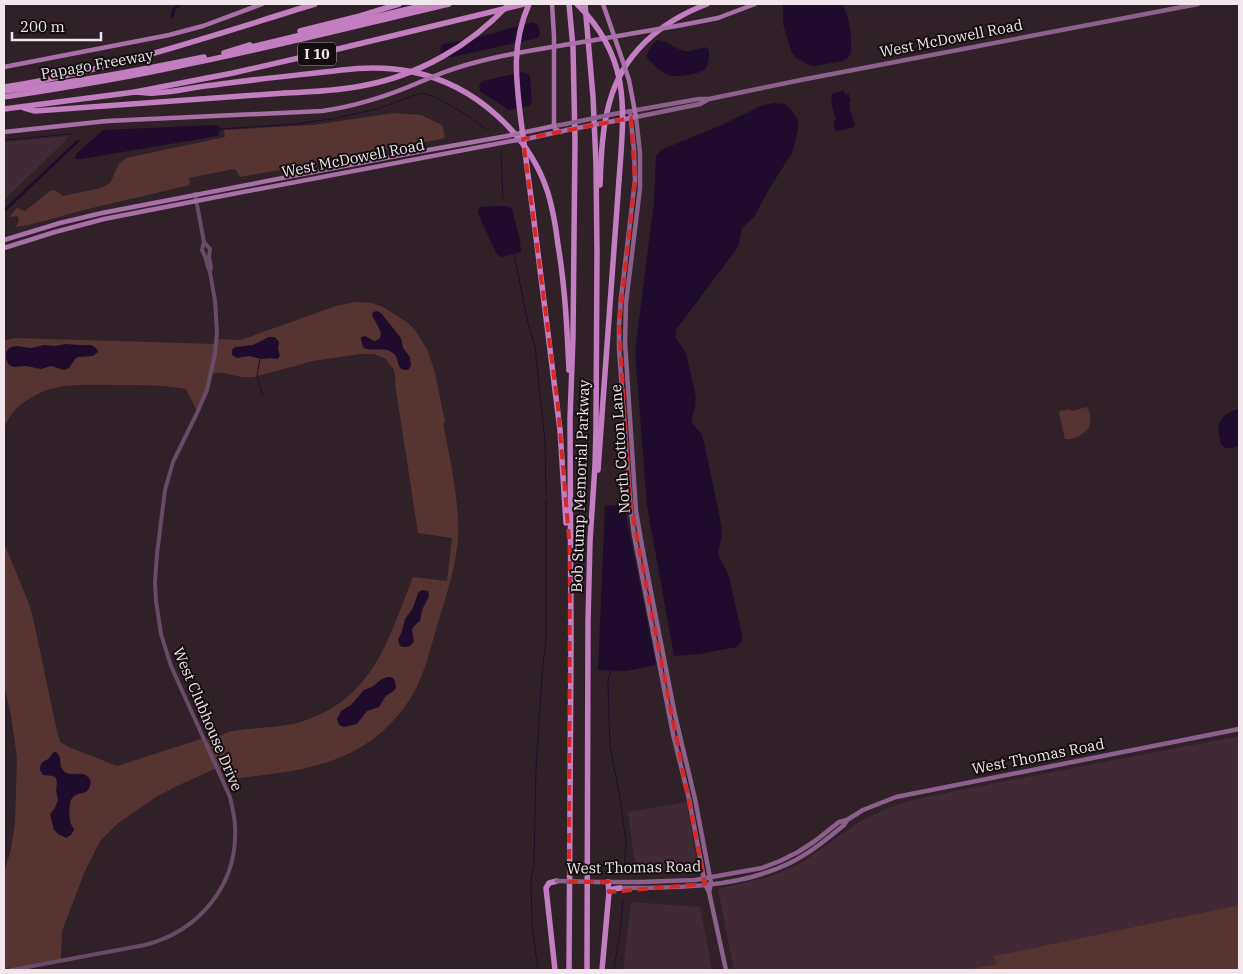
<svg xmlns="http://www.w3.org/2000/svg" width="1243" height="974" font-family="'IBM Plex Serif',serif">
  <rect width="100%" height="100%" fill="#302129"/>
  <g fill="#3f2a35">
    <polygon points="69,136 67,139 4,200 4,142"/>
    <polygon points="1239,736 1239,905 995,956 996,964 965,970 734,970 718,889 769,877 794,867 817,852 859,822 888,808 913,800 960,790"/>
    <polygon points="686,802 698,865 661,871 635,865 628,812"/>
    <polygon points="631,902 700,907 712,970 623,970"/>
  </g>
  <g fill="#563432">
    <polygon points="394,113 421,115 442,125 445,138 337,160 239,177 237,171 234,169 189,178 190,185 84,210 29,225 16,227 19,220 17,216 9,217 17,208 25,211 50,191 55,190 63,196 101,188 110,183 119,164 126,158 225,137 224,130 313,125"/>
    <path d="M 355,302 L 372,303 L 383,307 L 408,323 L 415,330 L 428,351 L 435,373 L 445,422 L 443,423 C 450,459 459,498 458,535 C 457,563 448,589 440,616 C 433,638 428,663 418,684 C 405,713 379,739 350,753 C 312,772 267,774 225,780 L 219,767 L 175,787 L 156,797 L 117,824 L 100,841 L 84,873 L 62,931 L 61,959 L 4,969 L 4,873 L 11,849 L 15,824 L 17,757 L 11,715 L 4,685 L 4,543 L 29,604 L 33,618 L 55,722 L 60,742 L 69,747 L 117,766 L 201,739 C 213,742 222,733 233,731 C 238,730 244,729 249,729 C 264,727 279,727 294,724 C 372,703 387,643 413,577 L 447,581 L 452,538 L 418,533 L 395,383 L 396,382 L 394,370 L 386,359 L 374,354 L 360,354 L 313,361 L 254,377 C 243,378 235,376 224,373 C 219,372 216,374 211,373 L 199,410 L 196,409 L 186,389 C 162,384 138,385 114,385 C 87,385 56,382 32,397 C 18,405 11,413 4,427 L 4,341 L 14,338 L 216,344 L 217,339 L 241,340 L 336,306 Z"/>
    <path d="M 1087,407 C 1091,414 1091,421 1089,428 C 1083,435 1073,440 1065,439 L 1059,413 L 1060,411 L 1070,409 L 1071,411 Z"/>
    <polygon points="1239,905 1239,970 965,970 996,964 994,956"/>
  </g>
  <g fill="#1f0c2c">
    <polygon points="783,4 843,4 848,18 851,34 851,53 848,58 843,61 815,66 809,65 796,58 791,51 783,24"/>
    <polygon points="532,22 538,25 540,33 538,38 452,57 444,57 441,54 440,48 443,44 480,37"/>
    <path d="M 657,40 C 667,40 675,49 685,51 C 691,52 699,48 705,47 L 709,50 C 709,56 710,63 705,69 C 701,74 675,78 668,75 C 660,72 653,64 647,58 C 647,50 652,45 657,40 Z"/>
    <path d="M 522,72 L 527,73 L 530,76 L 532,102 L 529,106 L 509,110 L 481,92 C 478,88 479,85 482,81 Z"/>
    <path d="M 844,90 L 845,95 L 848,95 L 846,93 L 850,93 L 848,96 L 849,96 L 851,101 L 850,103 L 850,109 L 855,125 L 854,127 L 837,131 L 834,128 L 834,122 L 836,120 C 833,111 830,103 832,94 Z"/>
    <polygon points="774,103 785,104 792,111 798,120 798,130 792,153 771,186 754,217 742,228 738,247 676,330 676,338 686,353 696,397 695,407 692,418 692,423 701,433 704,442 722,528 721,539 718,554 729,576 742,635 742,641 737,647 699,654 674,656 647,506 635,351 654,202 656,156 661,150 719,126 761,106"/>
    <polygon points="212,125 219,126 220,130 218,136 81,159 77,159 75,158 77,153 103,130"/>
    <polygon points="493,206 507,206 512,209 520,241 521,252 502,257 497,255 479,216 478,211 480,207"/>
    <path d="M 377,311 L 381,313 L 401,338 L 403,348 L 410,357 L 411,366 L 408,370 C 395,371 401,360 393,353 C 384,345 370,353 363,347 L 361,339 L 361,337 L 365,336 L 374,341 C 389,338 375,323 372,315 L 373,312 Z"/>
    <polygon points="269,337 275,337 279,342 278,349 280,356 277,359 270,358 262,359 249,356 237,358 232,355 232,350 235,347 253,345"/>
    <polygon points="65,344 81,345 91,345 96,348 98,352 93,356 78,357 75,359 69,368 64,370 51,366 41,369 26,366 14,367 9,365 6,359 6,352 9,348 12,347 16,346 31,348 44,345 55,346"/>
    <path d="M 1239,409 L 1239,446 C 1235,447 1227,450 1223,446 C 1221,445 1220,442 1220,439 C 1215,422 1223,413 1239,409 Z"/>
    <polygon points="617,505 625,509 656,665 626,671 598,670 605,506"/>
    <path d="M 422,590 L 428,591 L 429,596 L 422,610 L 420,621 L 414,626 L 412,630 L 414,641 C 411,647 406,648 400,646 L 398,640 L 402,631 L 405,619 L 413,608 L 418,593 Z"/>
    <path d="M 387,677 L 391,677 L 394,679 C 399,691 394,690 386,696 C 383,699 382,703 379,707 L 367,711 L 357,724 L 344,727 L 339,725 L 337,719 L 341,711 L 351,705 L 364,690 L 372,687 L 382,679 Z"/>
    <path d="M 54,752 L 56,752 C 63,758 58,764 63,770 C 69,778 81,770 88,777 C 92,780 91,787 87,791 C 82,795 75,792 71,800 C 69,804 69,816 70,820 C 70,824 73,826 74,830 L 71,835 L 66,838 L 58,834 L 54,830 L 50,814 L 55,808 L 58,800 L 56,790 L 57,782 L 56,778 L 53,776 L 43,775 L 40,770 C 40,760 46,762 50,757 C 52,755 52,753 54,752 Z"/>
  </g>
  <g fill="none" stroke-linecap="round" stroke-linejoin="round">
    <g stroke="#1f0c2c" stroke-width="1">
      <path d="M 220,129 L 295,124 L 332,119 L 377,109 L 421,93 C 438,95 473,119 487,130"/>
      <polyline points="4,140 70,134"/>
      <polyline points="501,151 503,200"/>
      <polyline points="514,254 528,323 535,347 545,441 546,495"/>
      <polyline points="260,359 257,376 263,396"/>
      <polyline points="611,670 608,680 608,686 610,746 619,793 626,841 624,870"/>
      <polyline points="538,970 532,925 531,879 534,864 536,768 542,674 546,640 546,500"/>
      <polyline points="614,970 621,924 623,900"/>
    </g>
    <g stroke="#1f0c2c" stroke-width="3">
      <polyline points="172,17 174,9 180,4"/>
      <polyline points="4,211 78,141"/>
    </g>
    <g stroke="#684c67" stroke-width="4">
      <polyline points="195,194 204,242 210,249 209,257 211,267 210,272"/>
      <path d="M 11,970 L 145,945 C 199,931 238,885 235,827 C 235,817 232,807 230,797 L 171,666 L 161,634 L 156,601 L 155,582 L 157,554 L 165,490 L 173,462 L 197,413 L 207,390 L 215,354 L 217,332 L 215,301 L 210,272 L 208,267 L 205,256 L 202,250 L 204,242"/>
    </g>
    <g stroke="#8d608b" stroke-width="4.5">
      <polyline points="630,112 634,150 635,180 621,298 619,325 619,349 631,512 634,535 673,734 689,799 705,884 709,892 726,970"/>
      <polyline points="614,114 699,99 708,99"/>
      <polyline points="554,126 566,124"/>
      <polyline points="599,882 642,882 695,880 762,868 780,861 798,852 815,841 839,822 847,820 863,810 896,797 1239,729"/>
      <path d="M 620,888 C 677,888 738,888 790,863 C 810,853 827,839 844,825 L 847,820"/>
      <polyline points="709,892 711,883 695,799 675,715 642,546 636,511 625,342 626,303 640,188 640,153 636,117 700,104 709,99 806,79 1198,4"/>
    </g>
    <g stroke="#a96fa7" stroke-width="4.5">
      <polyline points="552,4 554,36 554,126 555,129 561,132"/>
      <polyline points="603,4 620,53"/>
      <polyline points="682,25 718,18 755,4"/>
      <polyline points="595,40 635,33"/>
      <polyline points="4,67 169,35 203,26 262,4"/>
      <path d="M 442,73 C 481,58 523,52 564,45"/>
      <polyline points="614,121 636,117 629,80"/>
      <path d="M 4,132 L 107,121 L 322,111 C 357,106 388,96 420,82"/>
      <polyline points="521,133 554,126"/>
      <polyline points="526,139 567,130"/>
      <polyline points="4,240 60,223 102,213 417,152 507,136"/>
      <polyline points="4,248 55,232 104,219 196,201 511,141"/>
    </g>
    <g stroke="#c37dc1" stroke-width="5.5">
      <polyline points="585,4 593,97 596,163 597,253 596,429 595,465 590,541 588,622 587,970"/>
      <polyline points="300,31 360,16 399,4"/>
      <polyline points="247,48 429,4"/>
      <polyline points="224,53 250,45"/>
      <path d="M 4,87 C 110,71 213,35 315,4"/>
      <path d="M 4,91 C 71,83 137,71 204,57"/>
      <path d="M 135,92 C 141,92 148,94 154,93 C 174,92 194,87 214,85 C 256,79 299,75 342,70 C 365,67 390,67 413,72 C 475,85 529,134 548,193 C 553,210 556,228 558,245 C 565,286 567,328 569,370"/>
      <path d="M 4,97 C 62,88 121,79 179,66 C 270,48 359,25 449,4"/>
      <polyline points="24,108 35,111 285,93"/>
      <polyline points="4,109 135,92 233,73 338,49 524,4"/>
      <path d="M 600,185 C 601,158 602,130 609,104 C 622,54 660,22 707,4"/>
      <polyline points="532,205 560,430 566,523"/>
      <polyline points="598,470 619,180"/>
      <polyline points="609,892 613,889 620,888"/>
      <polyline points="555,970 546,888 549,883 557,881"/>
      <polyline points="569,970 571,641 570,419 573,337 575,141 573,47 569,4"/>
      <polyline points="602,970 609,892 608,882"/>
    </g>
    <g stroke="#8d608b" stroke-width="4.5">
      <polyline points="566,124 614,114"/>
      <polyline points="557,881 599,882"/>
    </g>
    <g stroke="#a96fa7" stroke-width="4.5">
      <polyline points="635,33 682,25"/>
      <polyline points="564,45 595,40"/>
      <polyline points="620,53 629,80"/>
      <polyline points="420,82 442,73"/>
      <polyline points="567,130 614,121"/>
      <polyline points="507,136 521,133"/>
      <polyline points="511,141 525,139"/>
    </g>
    <g stroke="#c37dc1" stroke-width="5.5">
      <path d="M 529,4 C 511,44 516,80 521,121 C 525,149 528,177 532,205"/>
      <path d="M 577,4 C 632,59 624,110 619,180"/>
      <path d="M 285,93 C 311,92 336,91 361,86 C 418,76 470,46 509,4"/>
    </g>
  </g>
  <path fill="none" stroke="#d62828" stroke-width="4" stroke-dasharray="10 6" stroke-linejoin="round" d="M 631,118 L 635,180 L 619,325 L 630,502 L 705,884 L 609,892 L 609,882 L 569,882 L 570,550 L 558,407 L 523,139 Z"/>
  <g text-anchor="middle" dominant-baseline="central" stroke-width="4" stroke-linejoin="round" paint-order="stroke">
    <rect fill="#130d10" stroke="#aea5a9" stroke-width="1" x="298" y="42.5" width="38" height="23" rx="4"/>
    <g font-size="14" font-weight="bold" fill="#f0e6eb">
      <text x="317" y="54">I 10</text>
    </g>
    <g font-size="15" fill="#f0e6eb" stroke="#130d10">
      <text transform="translate(951 38) rotate(-11)">West McDowell Road</text>
      <text transform="translate(97 64) rotate(-10)">Papago Freeway</text>
      <text transform="translate(353 158) rotate(-11)">West McDowell Road</text>
      <text transform="translate(620 449) rotate(-94)">North Cotton Lane</text>
      <text transform="translate(580 486) rotate(-88)">Bob Stump Memorial Parkway</text>
      <text transform="translate(208 719) rotate(67)">West Clubhouse Drive</text>
      <text transform="translate(1038 756) rotate(-11)">West Thomas Road</text>
      <text transform="translate(634 867) rotate(-1)">West Thomas Road</text>
    </g>
  </g>
  <rect width="1243" height="974" fill="none" stroke="#f0e6eb" stroke-width="10"/>
  <path d="M12 32v8h89v-8" fill="none" stroke="#f0e6eb" stroke-width="2.5"/>
  <text x="20" y="32" font-size="15" fill="#f0e6eb" stroke="#130d10" stroke-width="4" paint-order="stroke">200 m</text>
</svg>
